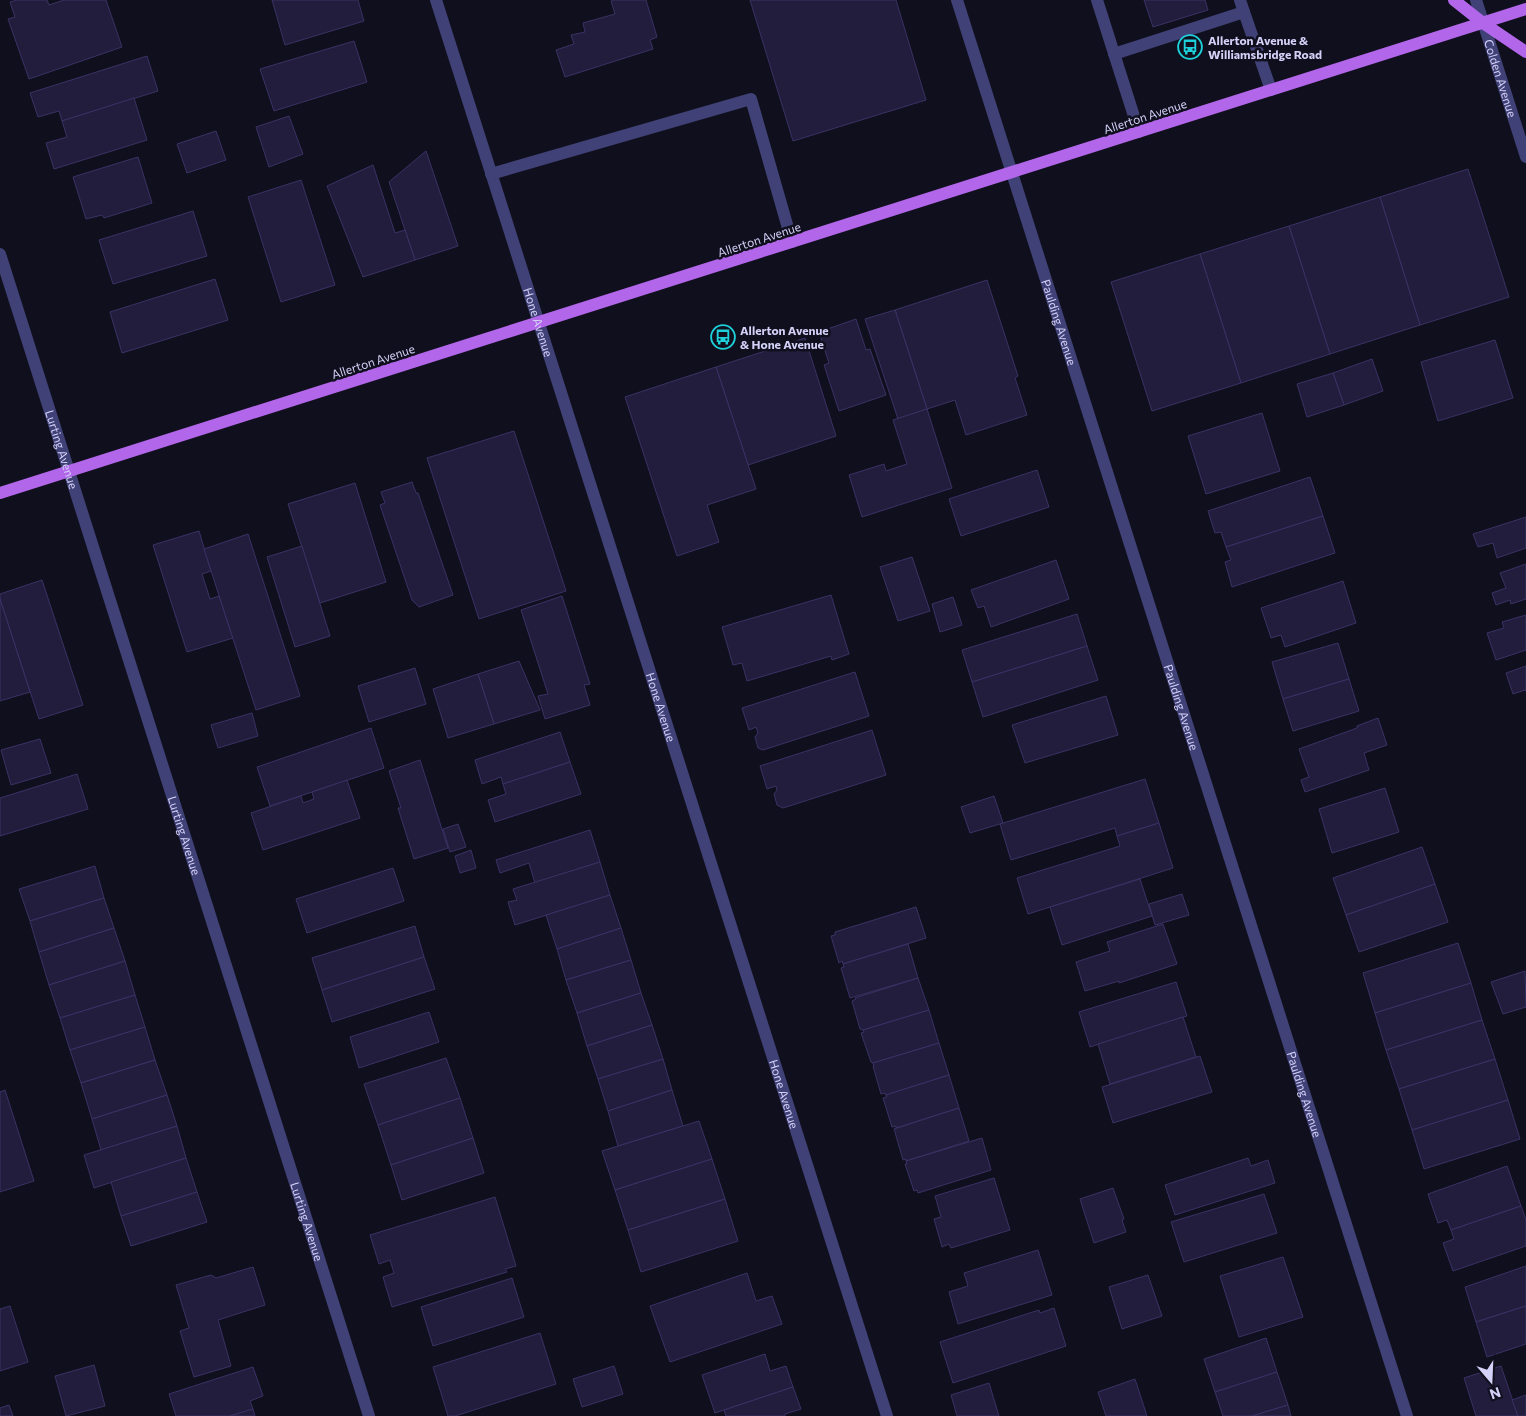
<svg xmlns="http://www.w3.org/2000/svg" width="1526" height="1416" font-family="Commissioner,sans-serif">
  <rect width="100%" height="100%" fill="#100f1d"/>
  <g fill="#221d3c" stroke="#3a3265">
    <polygon points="17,0 47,0 49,5 64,0 106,0 122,47 29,79 8,19 15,17 10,2"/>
    <polygon points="272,0 358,0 364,21 285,45"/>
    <polygon points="613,0 646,0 657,37 650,40 653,49 565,77 556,50 574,44 571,35 585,32 583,23 615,14 611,1"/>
    <polygon points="750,0 896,0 926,100 793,141"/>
    <polygon points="1144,0 1205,0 1208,10 1153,27"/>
    <polygon points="354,41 367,82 274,111 260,69"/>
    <polygon points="147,56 158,91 62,121 59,111 38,117 30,93"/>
    <polygon points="134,98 147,140 54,169 46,143 67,137 62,121"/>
    <polygon points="289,116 303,154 269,167 256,127"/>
    <polygon points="216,131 226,160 187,173 177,144"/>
    <polygon points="426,151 458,246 415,260 389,182"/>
    <polygon points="138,157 152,203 104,218 102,215 86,219 73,177"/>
    <polygon points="373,165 395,233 405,230 415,260 363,277 327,186"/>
    <polygon points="1468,169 1509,297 1420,325 1380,197"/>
    <polygon points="301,180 335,285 281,302 248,197"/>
    <polygon points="1380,197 1420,325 1330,354 1289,226"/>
    <polygon points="193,211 207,256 113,284 99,240"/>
    <polygon points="1289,226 1330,354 1241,383 1200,254"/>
    <polygon points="1200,254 1241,383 1152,411 1111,282"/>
    <polygon points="215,279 228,320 122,353 110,312"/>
    <polygon points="987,280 1018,376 1015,378 1027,415 966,435 955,400 927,409 895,310"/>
    <polygon points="895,310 927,409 898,419 865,319"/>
    <polygon points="856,319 866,350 870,349 886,395 839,411 824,365 829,363 819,332"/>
    <polygon points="805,338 836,436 748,465 716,367"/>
    <polygon points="1495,340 1513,398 1438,421 1421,362"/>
    <polygon points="1372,359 1383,391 1344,405 1333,373"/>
    <polygon points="716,367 756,489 707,505 719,542 677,556 625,397"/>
    <polygon points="1333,373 1344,405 1307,417 1297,384"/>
    <polygon points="927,409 952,488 862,517 849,475 884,464 886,471 907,464 893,420"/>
    <polygon points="1262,413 1280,471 1206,494 1188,436"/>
    <polygon points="514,431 566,591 479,619 427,458"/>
    <polygon points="1037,470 1049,507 961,536 949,499"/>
    <polygon points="1310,477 1323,516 1226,547 1221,532 1215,533 1208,511"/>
    <polygon points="412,482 416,493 418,493 453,595 419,607 412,600 380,505 385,503 381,492"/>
    <polygon points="355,483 386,582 320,603 288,504"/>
    <polygon points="1323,516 1335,553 1232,587 1225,562 1231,560 1226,547"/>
    <polygon points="1526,517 1526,548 1497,558 1493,543 1478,547 1473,534"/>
    <polygon points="199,531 211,571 202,574 210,599 219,596 233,638 187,652 153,545"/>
    <polygon points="248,534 300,696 256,710 204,549"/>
    <polygon points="302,546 330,636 295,647 267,557"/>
    <polygon points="912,557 930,611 898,621 880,567"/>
    <polygon points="1056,560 1069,599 991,627 984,606 978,608 971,590"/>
    <polygon points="1526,564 1526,599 1511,604 1510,600 1496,605 1492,593 1506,588 1500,573"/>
    <polygon points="42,580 83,705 39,719 0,599 0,594"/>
    <polygon points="1343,581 1356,623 1285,647 1281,635 1271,638 1261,608"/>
    <polygon points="831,595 849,654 832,660 831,656 747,681 742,663 733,665 722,627"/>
    <polygon points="562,596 590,684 584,685 590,705 545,719 538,696 548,694 521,610"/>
    <polygon points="953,597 962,625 940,632 932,604"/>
    <polygon points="0,599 30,692 0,701"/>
    <polygon points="1077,614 1087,646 972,682 962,650"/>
    <polygon points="1526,615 1526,650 1496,660 1487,633 1504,628 1502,622"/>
    <polygon points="1338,643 1349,679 1283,699 1272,662"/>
    <polygon points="1087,646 1098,680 983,717 972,682"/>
    <polygon points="519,661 540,710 494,724 478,674"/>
    <polygon points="1526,666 1526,691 1525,690 1513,694 1506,673"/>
    <polygon points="415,668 426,704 369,722 358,686"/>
    <polygon points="855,672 869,716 763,750 758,748 755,737 758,733 756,727 749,730 742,708"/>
    <polygon points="478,674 494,724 448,738 433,689"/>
    <polygon points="1349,679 1359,711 1293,731 1283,699"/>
    <polygon points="1106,696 1118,735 1025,763 1012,725"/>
    <polygon points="252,713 258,736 218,748 211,725"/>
    <polygon points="1378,718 1387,745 1364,753 1369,770 1305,792 1301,780 1309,777 1299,749 1357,728 1357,726"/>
    <polygon points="371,728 384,768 270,806 257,767"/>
    <polygon points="872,730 886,775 783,808 777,805 774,794 777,790 776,786 767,789 760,766"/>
    <polygon points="560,732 570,762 503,784 501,777 482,784 475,760"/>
    <polygon points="40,739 51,773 11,785 1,750"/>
    <polygon points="420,760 448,848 414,859 398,808 401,808 389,771"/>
    <polygon points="570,762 581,794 495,822 488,800 506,794 503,784"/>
    <polygon points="77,774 88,809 0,836 0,798"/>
    <polygon points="1145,779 1159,823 1117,836 1115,828 1011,860 1000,824"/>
    <polygon points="347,780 360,818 263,850 251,813 301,796 303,803 314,799 312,792"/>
    <polygon points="1385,788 1399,832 1332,853 1319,809"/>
    <polygon points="994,796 1003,823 970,833 961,807"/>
    <polygon points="1159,823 1173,868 1028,914 1017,878 1120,846 1117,836"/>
    <polygon points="458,824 466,847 450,852 443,829"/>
    <polygon points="590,830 600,862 535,883 529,863 500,873 496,860"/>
    <polygon points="1422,847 1435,884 1346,915 1333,878"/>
    <polygon points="471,850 476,868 460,873 455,856"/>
    <polygon points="600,862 610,895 515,925 508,902 517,900 513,889"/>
    <polygon points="95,866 104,898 30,921 19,889"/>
    <polygon points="393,868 404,901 307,933 296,899"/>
    <polygon points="1140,879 1152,916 1062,945 1050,907"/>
    <polygon points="1435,884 1448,922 1359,952 1346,915"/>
    <polygon points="1182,894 1189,915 1155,925 1149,904"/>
    <polygon points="610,895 621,928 557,949 546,915"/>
    <polygon points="104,898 114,928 39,952 30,921"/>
    <polygon points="916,907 926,938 843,964 842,961 839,963 831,936 835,935 835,932"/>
    <polygon points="1163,924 1177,964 1119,983 1119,981 1085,991 1076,962 1110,951 1107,942"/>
    <polygon points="415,926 424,957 322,990 312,958"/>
    <polygon points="114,928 125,961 49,985 39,952"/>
    <polygon points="621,928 631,960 566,980 557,949"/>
    <polygon points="1458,943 1471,983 1375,1013 1363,973"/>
    <polygon points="908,944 918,978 850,998 841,968 844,967 843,964"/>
    <polygon points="424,957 435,989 332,1022 322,990"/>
    <polygon points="631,960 641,993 577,1013 566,980"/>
    <polygon points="125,961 135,995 60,1018 49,985"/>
    <polygon points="1525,971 1526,1007 1503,1014 1491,982"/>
    <polygon points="918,978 929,1010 863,1030 860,1029 852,1001 856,999 855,998"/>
    <polygon points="1176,982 1187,1016 1090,1047 1079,1012"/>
    <polygon points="1471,983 1482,1020 1386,1050 1375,1013"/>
    <polygon points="641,993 652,1025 587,1046 577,1013"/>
    <polygon points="135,995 145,1027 70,1050 60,1018"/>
    <polygon points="929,1010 939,1043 873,1063 871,1062 861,1033 864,1032 863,1030"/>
    <polygon points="429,1012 439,1042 359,1068 350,1037"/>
    <polygon points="1183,1017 1196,1057 1110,1084 1098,1044"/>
    <polygon points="1482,1020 1495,1059 1399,1089 1386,1050"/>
    <polygon points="652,1025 663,1059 598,1079 587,1046"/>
    <polygon points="145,1027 155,1060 81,1083 70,1050"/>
    <polygon points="939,1043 949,1075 886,1095 885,1093 881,1094 873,1066 874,1066 873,1063"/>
    <polygon points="1200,1056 1212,1092 1113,1123 1102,1087"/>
    <polygon points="446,1058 460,1098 378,1125 364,1084"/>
    <polygon points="663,1059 672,1090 608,1111 598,1079"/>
    <polygon points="1495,1059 1508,1100 1412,1130 1399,1089"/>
    <polygon points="155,1060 167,1095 92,1119 81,1083"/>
    <polygon points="949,1075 959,1108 896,1128 896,1126 892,1127 883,1098 887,1097 886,1095"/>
    <polygon points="5,1090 34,1181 0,1192 0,1092"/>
    <polygon points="672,1090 683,1126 618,1146 608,1111"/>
    <polygon points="167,1095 177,1126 101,1150 92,1119"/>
    <polygon points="460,1098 473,1138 391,1165 378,1125"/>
    <polygon points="1508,1100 1520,1139 1424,1169 1412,1130"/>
    <polygon points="959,1108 969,1141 906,1161 906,1159 903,1160 894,1129"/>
    <polygon points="699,1121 712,1159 615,1190 602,1151"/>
    <polygon points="177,1126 186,1158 94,1188 84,1155"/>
    <polygon points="473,1138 484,1173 402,1200 391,1165"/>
    <polygon points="982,1138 991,1170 918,1193 917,1190 914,1191 905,1164 907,1164 906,1161"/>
    <polygon points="186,1158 197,1192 121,1216 111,1182"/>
    <polygon points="1248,1158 1251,1166 1268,1160 1275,1183 1175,1215 1165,1185"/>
    <polygon points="712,1159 725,1199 628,1230 615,1190"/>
    <polygon points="1507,1166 1521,1206 1451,1230 1447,1220 1438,1223 1428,1194"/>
    <polygon points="994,1178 1010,1230 951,1248 949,1244 942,1247 934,1219 941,1217 935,1196"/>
    <polygon points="1113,1188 1124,1219 1122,1220 1126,1232 1094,1243 1080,1199"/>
    <polygon points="197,1192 207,1222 131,1246 121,1216"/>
    <polygon points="1264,1194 1277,1233 1184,1262 1171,1222"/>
    <polygon points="495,1197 516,1266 505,1269 507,1272 392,1307 383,1277 394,1273 390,1260 379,1264 370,1235"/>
    <polygon points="725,1199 738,1241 641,1272 628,1230"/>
    <polygon points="1521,1206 1526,1220 1526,1246 1453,1271 1443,1243 1454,1239 1451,1230"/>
    <polygon points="1038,1250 1052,1295 958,1324 949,1292 968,1286 964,1273"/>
    <polygon points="1283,1257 1303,1317 1239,1337 1220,1276"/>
    <polygon points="1526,1266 1526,1306 1476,1322 1465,1287"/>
    <polygon points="253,1267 265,1305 218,1320 231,1366 194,1377 180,1331 189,1328 176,1285 211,1275 216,1278"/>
    <polygon points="747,1273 756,1301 772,1296 782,1324 670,1362 650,1306"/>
    <polygon points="1148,1275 1162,1316 1122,1329 1109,1287"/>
    <polygon points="512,1278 524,1317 433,1346 421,1307"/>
    <polygon points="10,1306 28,1362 0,1371 0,1309"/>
    <polygon points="1526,1306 1526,1344 1487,1357 1476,1322"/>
    <polygon points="1054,1308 1066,1346 953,1383 940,1342 1039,1310 1040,1313"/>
    <polygon points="540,1333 556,1384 455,1416 448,1416 433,1367"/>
    <polygon points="1266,1338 1277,1372 1215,1392 1204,1359"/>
    <polygon points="765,1354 770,1371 786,1366 793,1387 715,1413 702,1375"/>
    <polygon points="94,1365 105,1406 66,1416 55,1376"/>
    <polygon points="614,1366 623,1394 582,1407 573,1379"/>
    <polygon points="1501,1366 1518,1416 1476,1416 1464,1378"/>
    <polygon points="253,1367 263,1396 250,1401 253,1409 230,1416 176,1416 169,1394"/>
    <polygon points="1277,1372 1288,1405 1252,1416 1223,1416 1215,1392"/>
    <polygon points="1135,1379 1147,1416 1106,1416 1098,1392"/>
    <polygon points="989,1383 999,1416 957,1416 951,1395"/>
    <polygon points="793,1387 801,1409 785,1414 785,1416 726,1416 724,1410"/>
    <polygon points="1526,1395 1526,1416 1518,1416 1512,1400"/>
    <polygon points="9,1405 13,1416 0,1416 0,1408"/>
    <polygon points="1288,1405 1291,1416 1252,1416"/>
    <polygon points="253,1409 255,1416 230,1416"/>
  </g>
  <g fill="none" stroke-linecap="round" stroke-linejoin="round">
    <g stroke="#404176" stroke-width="12">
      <path id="s1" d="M 436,0 L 887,1416"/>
      <path id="s2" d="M 957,0 L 1407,1416"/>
      <polyline points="1097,0 1139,132"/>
      <path id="s3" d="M 1476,0 L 1526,157"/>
      <polyline points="1244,12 1271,90"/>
      <polyline points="1114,54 1244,12 1240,0"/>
      <polyline points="491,174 751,99 792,242"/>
      <path id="s4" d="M 0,254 L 369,1416"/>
    </g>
    <g stroke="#b266ea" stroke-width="12">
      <polyline points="1454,0 1483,23 1526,52"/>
      <polyline points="0,493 1526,9"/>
    </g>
  </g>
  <defs>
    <g id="bus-ring" transform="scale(1.25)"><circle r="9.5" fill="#100f1d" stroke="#1dd0d9" stroke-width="1.5"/><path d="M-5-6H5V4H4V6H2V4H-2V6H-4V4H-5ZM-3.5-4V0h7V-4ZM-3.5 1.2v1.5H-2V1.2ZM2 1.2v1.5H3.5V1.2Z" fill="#1dd0d9"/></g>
  </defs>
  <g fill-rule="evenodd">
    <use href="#bus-ring" x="1190" y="47"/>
    <use href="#bus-ring" x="723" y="337"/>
  </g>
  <g text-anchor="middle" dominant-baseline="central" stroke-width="5" stroke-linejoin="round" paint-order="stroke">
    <g font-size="12" font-weight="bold" fill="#d4d1f9" stroke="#100f1d" text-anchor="start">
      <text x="1208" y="40">Allerton Avenue &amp;<tspan x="1208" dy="14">Williamsbridge Road</tspan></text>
      <text x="740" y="330">Allerton Avenue<tspan x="740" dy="14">&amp; Hone Avenue</tspan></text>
    </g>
    <g font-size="12" fill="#d4d1f9" stroke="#100f1d">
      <text stroke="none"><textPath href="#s3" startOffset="82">Colden Avenue</textPath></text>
      <text transform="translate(1145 116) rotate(-18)">Allerton Avenue</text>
      <text transform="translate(759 239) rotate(-18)">Allerton Avenue</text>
      <text stroke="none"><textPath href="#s1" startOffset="338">Hone Avenue</textPath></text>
      <text stroke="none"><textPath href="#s2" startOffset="338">Paulding Avenue</textPath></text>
      <text transform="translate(373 361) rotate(-18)">Allerton Avenue</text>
      <text stroke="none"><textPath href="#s4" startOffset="205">Lurting Avenue</textPath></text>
      <text stroke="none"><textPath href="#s1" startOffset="742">Hone Avenue</textPath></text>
      <text stroke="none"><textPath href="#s2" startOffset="742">Paulding Avenue</textPath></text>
      <text stroke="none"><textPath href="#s4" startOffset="610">Lurting Avenue</textPath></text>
      <text stroke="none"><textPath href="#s1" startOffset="1148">Hone Avenue</textPath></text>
      <text stroke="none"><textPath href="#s2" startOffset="1148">Paulding Avenue</textPath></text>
      <text stroke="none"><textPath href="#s4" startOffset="1015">Lurting Avenue</textPath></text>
    </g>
  </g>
  <g transform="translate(1491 1381) rotate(161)" stroke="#100f1d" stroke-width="4" paint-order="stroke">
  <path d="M0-4L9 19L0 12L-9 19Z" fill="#d4d1f9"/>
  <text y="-8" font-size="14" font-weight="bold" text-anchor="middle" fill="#d4d1f9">N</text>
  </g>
</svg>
